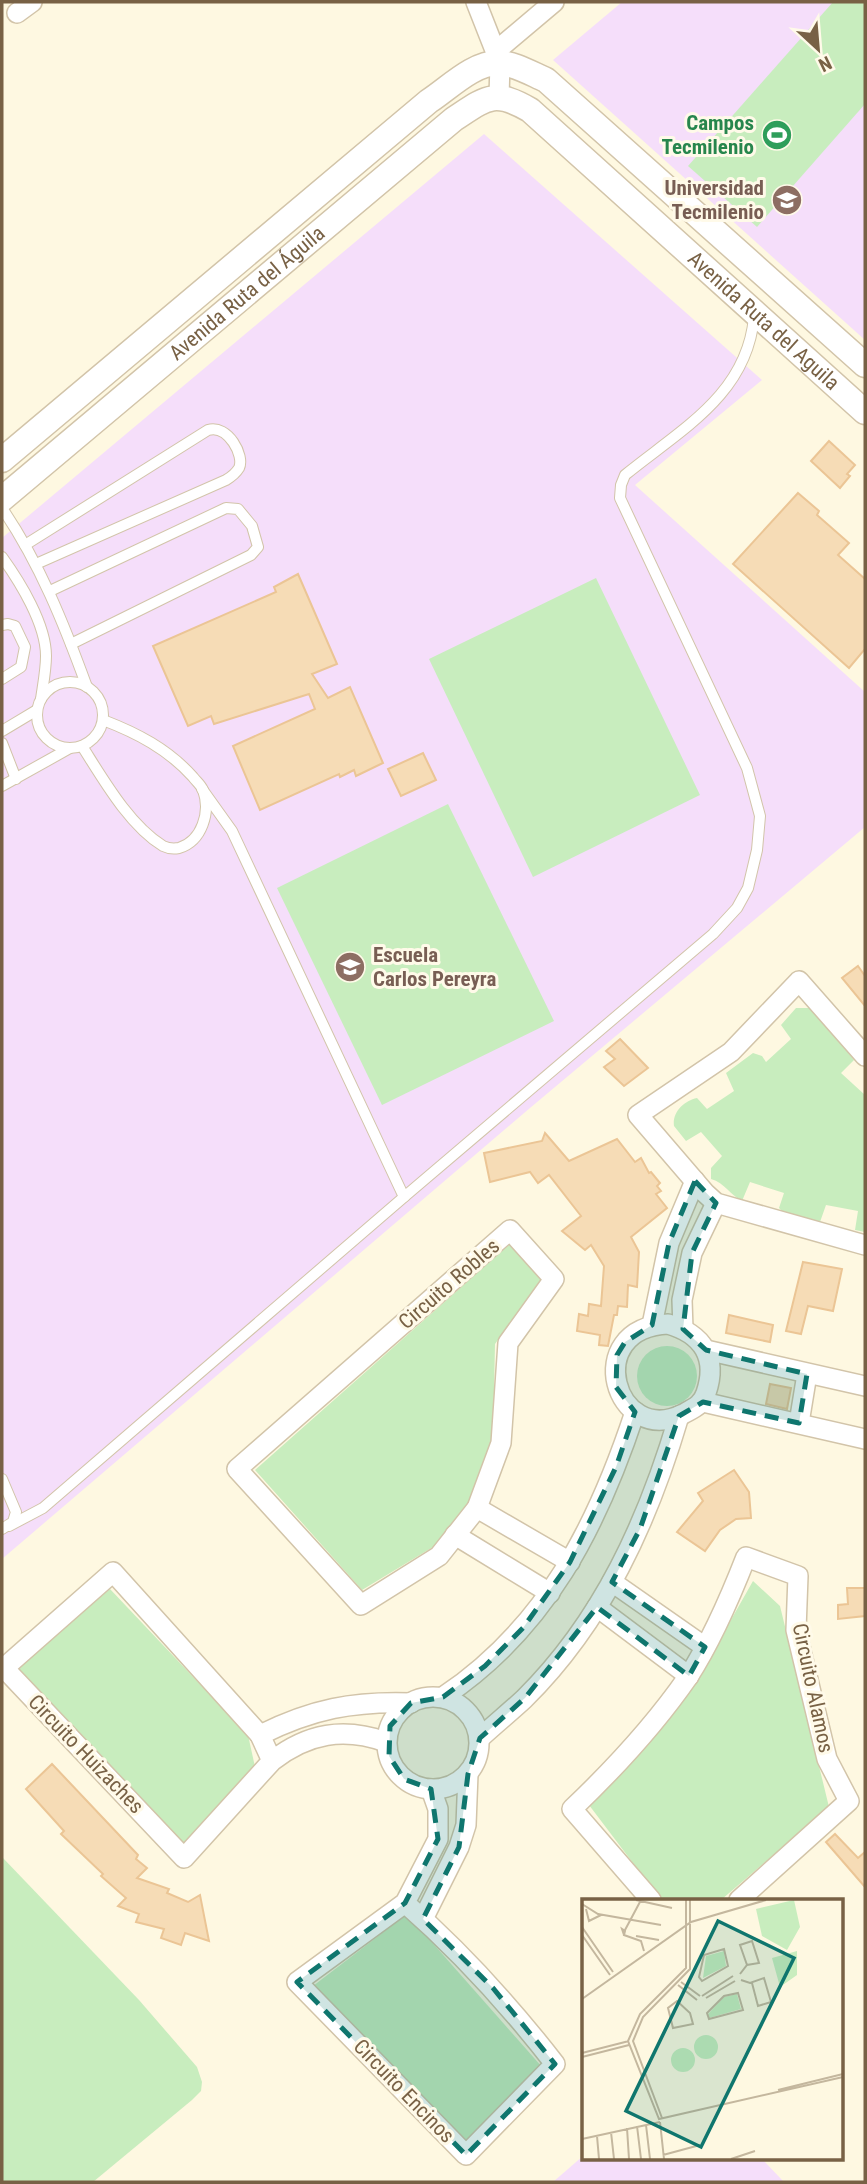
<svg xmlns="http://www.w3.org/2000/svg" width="867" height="2184" font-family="'Roboto Condensed',sans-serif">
  <rect width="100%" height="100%" fill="#fef8e1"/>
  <g fill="#f5defa">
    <polygon points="622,2 865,2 865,340 553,60"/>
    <polygon points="484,134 762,380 635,485 865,692 865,827 530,1108 2,1559 2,538"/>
    <polygon points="583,2156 584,2158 761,2158 784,2182 553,2182"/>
  </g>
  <g fill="#c8edbe">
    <polygon points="833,2 865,2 865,104 757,227 688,166"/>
    <polygon points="596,578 700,795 533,877 429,659"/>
    <polygon points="448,804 554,1021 382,1105 277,888"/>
    <path d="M 796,1008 L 809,1008 L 817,1013 L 854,1060 L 841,1073 L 865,1095 L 865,1232 L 855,1230 L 858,1211 L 826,1205 L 820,1222 L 785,1214 L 779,1208 L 784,1193 L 750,1182 L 742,1201 C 730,1195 725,1183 711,1179 L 711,1168 L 722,1156 L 701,1132 L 686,1141 L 674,1126 C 672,1112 684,1101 697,1098 L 707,1109 L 734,1091 L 726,1073 L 753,1053 L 762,1056 L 766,1062 L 791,1039 L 781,1025 Z"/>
    <polygon points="511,1243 543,1277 495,1344 493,1440 470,1502 433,1547 362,1590 255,1470"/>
    <circle cx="667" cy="1376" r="30"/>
    <polygon points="753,1581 780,1606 829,1807 721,1900 661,1900 589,1805 715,1648"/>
    <polygon points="110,1589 248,1735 255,1767 185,1845 16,1667"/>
    <polygon points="2,1857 139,2000 197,2067 202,2082 201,2091 192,2100 93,2182 2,2182"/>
    <polygon points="407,1914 542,2067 461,2145 313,1986"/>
  </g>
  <g fill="#f6dcb6" stroke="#ebc595" stroke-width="2">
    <polygon points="829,441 855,465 847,474 850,476 840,488 811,461"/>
    <polygon points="798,493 819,511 817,515 849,543 838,555 865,579 865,649 849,668 733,564"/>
    <polygon points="298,574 337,664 312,674 328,698 350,687 383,763 356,776 354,770 340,777 339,774 260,810 233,746 315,709 309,694 214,724 211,716 188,726 153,646 276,592 274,587"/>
    <polygon points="423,753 436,780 401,796 388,769"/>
    <polygon points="858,966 865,976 865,1006 842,978"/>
    <polygon points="620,1039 648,1068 624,1086 604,1067 615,1059 606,1051"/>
    <polygon points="545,1133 569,1161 617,1139 635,1162 641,1158 649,1173 651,1172 660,1183 657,1186 661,1191 656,1194 667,1208 631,1237 639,1252 637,1287 628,1285 627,1307 618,1306 617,1315 614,1315 608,1346 599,1345 600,1335 577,1331 579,1314 588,1316 589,1304 601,1306 604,1266 591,1245 585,1250 562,1231 581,1216 549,1175 538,1183 530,1172 490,1182 484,1153 542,1141"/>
    <polygon points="803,1262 842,1269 833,1311 808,1306 801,1334 786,1331"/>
    <polygon points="729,1315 773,1325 770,1342 726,1333"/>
    <polygon points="770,1384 791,1388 787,1409 766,1404"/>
    <polygon points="734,1470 749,1492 751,1518 736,1519 720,1530 705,1551 677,1532 703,1501 698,1493"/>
    <polygon points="847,1588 865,1588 865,1616 838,1619 838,1605 848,1604"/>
    <polygon points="52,1764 138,1855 136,1859 147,1868 137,1878 169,1889 167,1893 188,1902 200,1895 209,1941 185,1933 181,1945 161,1938 164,1929 136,1922 139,1914 118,1906 126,1898 101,1876 103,1874 61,1834 64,1831 26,1789"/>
    <polygon points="835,1834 858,1858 865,1852 865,1887 826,1842"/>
  </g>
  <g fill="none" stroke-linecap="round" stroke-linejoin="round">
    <g stroke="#d2c4a9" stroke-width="12">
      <g id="service">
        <path d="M 2,508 C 40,564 64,624 87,687"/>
        <path d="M 25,545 L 208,430 C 228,424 245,456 239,468 C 236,473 231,477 226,480 L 36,564"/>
        <path d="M 2,557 C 20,582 46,624 46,656 C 46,670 43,685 41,699"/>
        <polyline points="50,591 226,508 238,509 252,526 258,547 251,555 71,644"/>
        <polyline points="2,625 8,624 15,626 25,647 21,667 2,679"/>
        <circle cx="70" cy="715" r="33"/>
        <polyline points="2,731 37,710"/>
        <polyline points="2,743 16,779"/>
        <path d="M 82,746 C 103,779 129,825 163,846 C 169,849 173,849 179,848 C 202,841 211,812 203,790 C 201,785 196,781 193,777 C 168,749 137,733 103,720"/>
        <polyline points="2,786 70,748"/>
        <path d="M 404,1197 L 713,934 L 737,908 L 748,888 L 757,850 L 760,816 L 747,768 L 620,498 L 621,485 L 625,475 C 680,430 747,395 754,317"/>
        <polyline points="2,1479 16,1512 13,1522 2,1529"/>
        <polyline points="9,1526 43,1508 404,1197 232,831 202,789"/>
      </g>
    </g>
    <g stroke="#d2c4a9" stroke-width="22">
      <g id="minor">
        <polyline points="476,2 500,63 499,97"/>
        <polyline points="17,13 32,2"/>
        <polyline points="496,51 554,2"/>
        <polyline points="865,1056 799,981 731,1052 638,1115 705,1193 716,1203 865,1245"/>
        <polygon points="510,1230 554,1279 508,1343 501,1443 477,1508 439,1556 361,1605 237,1469"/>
        <path d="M 668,1324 C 703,1334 718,1358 706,1393 C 702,1405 694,1408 683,1414 C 615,1448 580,1328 668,1324 Z"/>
        <polyline points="652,1325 669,1243 695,1181"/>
        <polyline points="683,1329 682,1300 692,1253 716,1203"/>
        <polyline points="706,1350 865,1386"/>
        <polyline points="703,1402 865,1439"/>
        <polyline points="799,1423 807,1374"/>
        <polyline points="477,1508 570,1562"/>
        <polyline points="455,1535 550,1593"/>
        <polyline points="612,1582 705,1647"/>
        <polyline points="597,1607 689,1676"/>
        <circle cx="433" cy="1743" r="46"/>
        <path d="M 443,1697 C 546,1628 597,1527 635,1412"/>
        <path d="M 260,1735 C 312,1709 353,1701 411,1703"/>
        <path d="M 480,1738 C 494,1725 510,1712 524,1699 C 603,1621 648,1521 679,1416"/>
        <path d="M 272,1761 L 260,1735 L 113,1572 L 4,1668 L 184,1858 L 272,1761 C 308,1733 344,1727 386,1742"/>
        <path d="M 651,1900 L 572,1809 C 615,1768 654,1726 688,1677 C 712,1640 730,1598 746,1557 L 798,1576 L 796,1630 L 827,1759 L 849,1801 L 739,1900"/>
        <path d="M 405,1903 C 461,1952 510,2006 555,2064 L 466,2155 L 297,1982 L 405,1903 L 438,1839 L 438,1809 L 431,1789"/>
        <polyline points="423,1919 459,1847 466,1825 468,1774"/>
      </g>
    </g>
    <g stroke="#d2c4a9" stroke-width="27">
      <g id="tertiary">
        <path d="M 2,460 L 429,101 C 449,88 473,63 498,63 C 514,63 532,74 546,80 L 865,365"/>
        <path id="s1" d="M 2,499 L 454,119 C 486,98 494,89 530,110 L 865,412"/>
      </g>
    </g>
    <use href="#service" stroke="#fff" stroke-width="10"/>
    <use href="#minor" stroke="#fff" stroke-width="19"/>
    <use href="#tertiary" stroke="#fff" stroke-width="24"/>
  </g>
  <path fill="#0f766e" fill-opacity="0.2" stroke="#0f766e" stroke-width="5" stroke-dasharray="14 9" stroke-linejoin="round" d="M 695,1181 L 716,1203 L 692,1253 L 683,1329 L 706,1350 L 807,1374 L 799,1423 L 703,1402 L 679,1416 L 640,1529 L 612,1582 L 705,1647 L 689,1676 L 597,1607 L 525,1698 L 480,1738 L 468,1774 L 459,1847 L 423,1919 L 493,1988 L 555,2064 L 466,2155 L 297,1982 L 405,1903 L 438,1839 L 431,1789 L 404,1779 L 389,1756 L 390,1726 L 411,1703 L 443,1697 L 485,1666 L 523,1628 L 570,1562 L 616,1467 L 635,1412 L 616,1387 L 617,1355 L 625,1342 L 652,1325 L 669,1243 Z"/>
  <defs>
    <g id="stadium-disc" transform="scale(1.575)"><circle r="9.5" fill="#2e9e5b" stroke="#fffae9"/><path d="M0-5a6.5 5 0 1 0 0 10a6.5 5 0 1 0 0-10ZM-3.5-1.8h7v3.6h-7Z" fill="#fff"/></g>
    <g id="university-disc" transform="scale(1.575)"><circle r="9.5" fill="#8d6e63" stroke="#fffae9"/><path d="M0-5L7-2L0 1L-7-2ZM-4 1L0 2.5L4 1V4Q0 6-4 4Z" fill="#fff"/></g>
    <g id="school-disc" transform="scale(1.575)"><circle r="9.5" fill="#8d6e63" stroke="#fffae9"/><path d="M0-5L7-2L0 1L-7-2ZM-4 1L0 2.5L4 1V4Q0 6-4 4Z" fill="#fff"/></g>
  </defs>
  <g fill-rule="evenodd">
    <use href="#stadium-disc" x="777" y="135"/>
    <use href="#university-disc" x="787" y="200"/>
    <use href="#school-disc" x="350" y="967"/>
  </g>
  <g text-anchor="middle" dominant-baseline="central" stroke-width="6" stroke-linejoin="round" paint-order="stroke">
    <g font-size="21" font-weight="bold" fill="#27864d" stroke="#fffae9" text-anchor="end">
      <text x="754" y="123">Campos<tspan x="754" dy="24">Tecmilenio</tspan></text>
    </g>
    <g font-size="21" font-weight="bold" fill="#785e54" stroke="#fffae9" text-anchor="end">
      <text x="764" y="188">Universidad<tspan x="764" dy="24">Tecmilenio</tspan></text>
      <text x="373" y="955" text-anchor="start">Escuela<tspan x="373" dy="24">Carlos Pereyra</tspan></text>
    </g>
    <g font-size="21" fill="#786145" stroke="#fffae9">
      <text stroke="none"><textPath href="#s1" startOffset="320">Avenida Ruta del Águila</textPath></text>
      <text stroke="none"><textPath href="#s1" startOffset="989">Avenida Ruta del Aguila</textPath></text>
      <text transform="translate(449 1284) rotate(-41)">Circuito Robles</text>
      <text transform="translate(813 1688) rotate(78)">Circuito Alamos</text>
      <text transform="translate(86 1754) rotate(46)">Circuito Huizaches</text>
      <text transform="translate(404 2091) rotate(46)">Circuito Encinos</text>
    </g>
  </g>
  <g transform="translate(582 1899)">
    <rect width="261" height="261" fill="#fef8e1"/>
    <path d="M 212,1 L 218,28 L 205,51 L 180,37 L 174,10 ZM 142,52 L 144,67 L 121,79 L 124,57 ZM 215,52 L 215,76 L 198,88 L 190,59 ZM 155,95 L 159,110 L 127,119 L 126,115 L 142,98 ZM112 148a12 12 0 1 1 24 0a12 12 0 1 1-24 0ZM89 161a12 12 0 1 1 24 0a12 12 0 1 1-24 0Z" fill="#c8edbe"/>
    <path fill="none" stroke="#c4b79e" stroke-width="2" d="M 54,1 L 90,9M 104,1 L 104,69 L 58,115 L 46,142 L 77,220 L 261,178M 0,5 L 16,15 L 79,26M 4,10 L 7,22 L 19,16M 0,28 L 31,73M 43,31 L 59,1M 0,36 L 28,76M 42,36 L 40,30 L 43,32 L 42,36 L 59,42 L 62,52M 54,37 L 77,41M 142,50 L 146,67 L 120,82 L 117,78 L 122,56 ZM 158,75 L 165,66 L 177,64 L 170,42 L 158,46 L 165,66M 159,81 L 168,84 L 182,79 L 189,103 L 176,107 L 170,84M 99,83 L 118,97M 96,86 L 115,101M 156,94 L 161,111 L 127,120 L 125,114 L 142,97 ZM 120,97 L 151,77M 124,99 L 153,82M 0,100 L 109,23 L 184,1M 95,102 L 108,114 L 111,125 L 91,129 L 86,109 ZM 0,154 L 47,142M 0,158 L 47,146M 196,191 L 261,175M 80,219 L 51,142 L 61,118 L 108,70 L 108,1M 78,223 L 82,260M 64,226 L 68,260M 55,227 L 59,260M 45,229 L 47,260M 29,233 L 32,260M 15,237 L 17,260M 0,240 L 78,223M 81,256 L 118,246M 149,260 L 173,252"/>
    <path fill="#0f766e" fill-opacity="0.15" stroke="#0f766e" stroke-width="3.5" d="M 136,22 L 212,59 L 119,248 L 44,212 Z"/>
    <rect width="261" height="261" fill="none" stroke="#786145" stroke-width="3.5"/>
  </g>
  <rect width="867" height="2184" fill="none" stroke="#786145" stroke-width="7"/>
  <g transform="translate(818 49) rotate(154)" stroke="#fffae9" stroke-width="5" paint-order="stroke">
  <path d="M0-5L12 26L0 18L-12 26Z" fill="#786145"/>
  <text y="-10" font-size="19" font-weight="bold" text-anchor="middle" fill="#786145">N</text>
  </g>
</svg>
